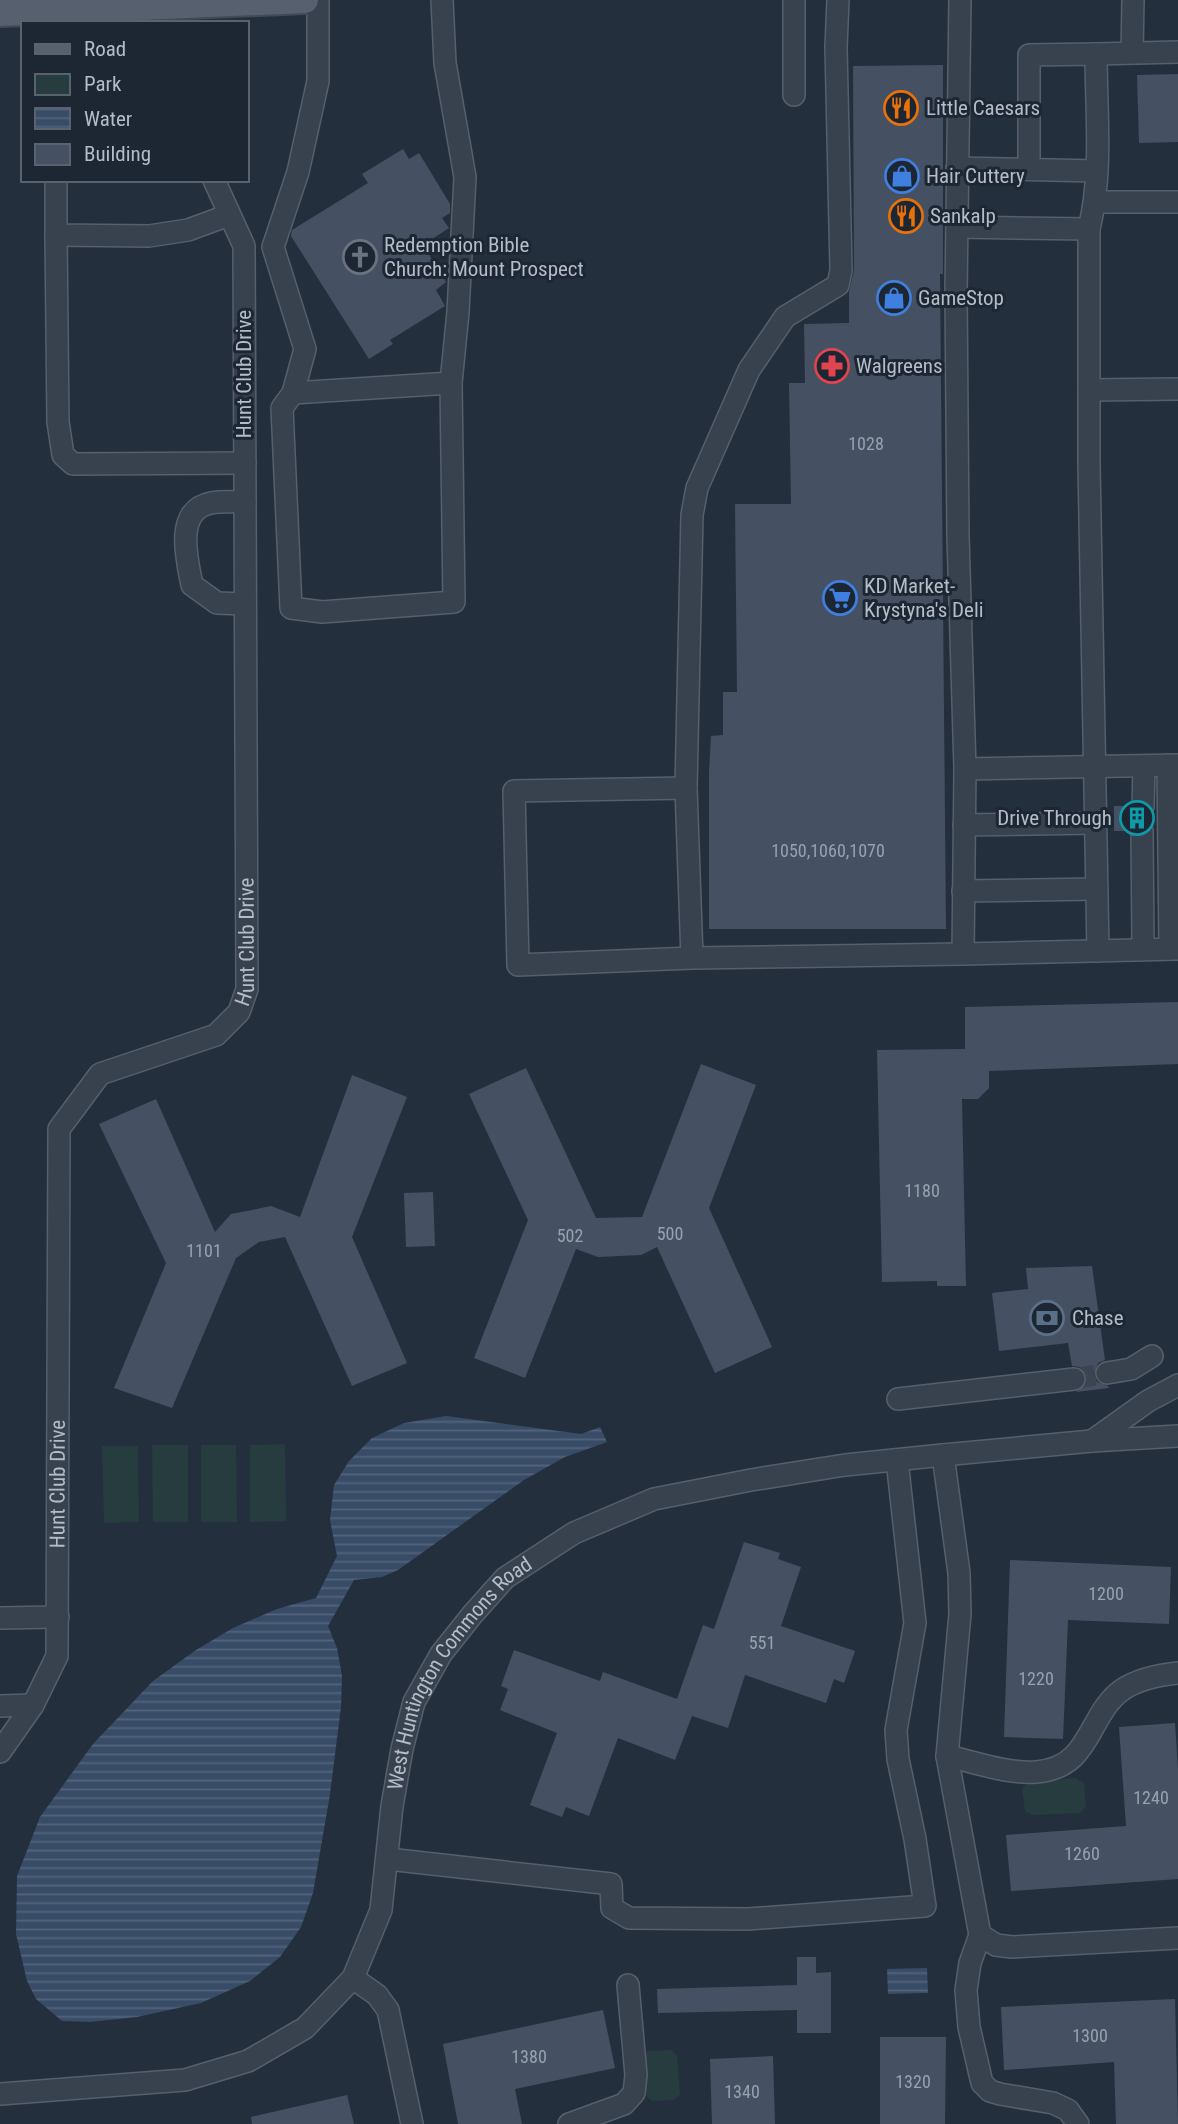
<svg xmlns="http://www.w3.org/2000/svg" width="1178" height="2124" font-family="'Roboto Condensed',sans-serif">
  <defs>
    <pattern id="water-rules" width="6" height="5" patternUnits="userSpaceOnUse" patternTransform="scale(1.75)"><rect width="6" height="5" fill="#394c67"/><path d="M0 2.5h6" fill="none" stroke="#53647b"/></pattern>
  </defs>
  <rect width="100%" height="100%" fill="#242f3e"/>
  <g fill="#263c3f">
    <polygon points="285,1444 286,1521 250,1522 250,1445"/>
    <polygon points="152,1445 188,1445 188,1522 153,1522"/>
    <polygon points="201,1445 236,1445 237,1522 201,1522"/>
    <polygon points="102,1446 138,1446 139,1522 104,1523"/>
    <polygon points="1075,1778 1084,1783 1086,1806 1080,1813 1033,1815 1025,1811 1022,1789 1028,1782"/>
    <polygon points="671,2050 677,2056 680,2094 674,2100 652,2101 645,2095 642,2059 648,2051"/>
  </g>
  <g fill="url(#water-rules)">
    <polygon points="446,1416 581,1434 600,1427 607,1442 565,1457 524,1480 398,1570 382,1577 354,1580 328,1626 337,1648 342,1676 341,1707 330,1794 313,1893 301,1927 280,1957 250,1981 201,2003 137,2017 90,2022 62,2021 36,1999 27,1981 16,1934 17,1876 40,1817 93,1744 153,1681 196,1650 233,1628 277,1609 316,1598 337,1556 330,1520 334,1485 349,1461 372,1438 404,1423"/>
    <polygon points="927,1968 928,1993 888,1994 887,1969"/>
  </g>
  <g fill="#455162">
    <polygon points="943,65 943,274 940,274 946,929 709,929 709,772 711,736 723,735 723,692 737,692 735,504 791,504 789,383 805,383 804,324 849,323 849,292 854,270 853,66"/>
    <polygon points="1178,74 1178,142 1139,143 1137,75"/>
    <polygon points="403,149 409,159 419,153 450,204 450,213 442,218 449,228 423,245 446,282 436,290 445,306 390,340 393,344 369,359 291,236 292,230 368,183 362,174"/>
    <polygon points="1114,806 1130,806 1132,813 1140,818 1131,824 1129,831 1114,831"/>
    <polygon points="1178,1002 1178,1064 989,1071 989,1088 978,1099 962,1099 966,1286 937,1286 937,1281 882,1282 877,1050 965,1049 965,1007"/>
    <polygon points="701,1064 756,1085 709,1208 772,1347 715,1373 657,1247 641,1255 598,1257 576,1249 525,1378 474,1358 528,1220 469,1094 526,1068 596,1218 642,1217"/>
    <polygon points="352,1075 407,1097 352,1237 407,1363 352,1386 285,1237 259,1242 236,1258 172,1408 114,1388 166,1263 99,1124 156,1099 215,1232 231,1214 252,1210 271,1206 300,1217"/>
    <polygon points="433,1192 435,1246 406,1247 404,1193"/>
    <polygon points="1092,1266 1105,1360 1098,1363 1094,1374 1097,1382 1108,1386 1109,1388 1076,1392 1086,1385 1087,1377 1080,1367 1072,1366 1068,1343 999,1351 992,1293 1028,1289 1026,1268"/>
    <polygon points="744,1542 780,1553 778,1559 801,1567 781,1626 855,1651 844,1683 834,1679 826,1703 745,1675 728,1728 692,1716 675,1760 618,1738 589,1816 566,1807 562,1817 530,1805 557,1733 500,1710 508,1689 501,1686 514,1650 600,1681 603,1672 677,1699 703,1625 714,1629"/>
    <polygon points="1010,1560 1171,1567 1169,1624 1068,1620 1063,1739 1004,1737"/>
    <polygon points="1175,1723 1178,1769 1178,1879 1011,1891 1006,1835 1126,1826 1119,1727"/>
    <polygon points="797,1957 816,1957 816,1973 831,1972 831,2033 797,2033 797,2010 658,2013 657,1989 797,1985"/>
    <polygon points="1175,1999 1178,2124 1116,2124 1114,2062 1004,2070 1001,2007"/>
    <polygon points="603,2010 615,2068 515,2089 522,2124 458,2124 443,2044"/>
    <polygon points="880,2037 946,2037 945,2124 880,2124"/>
    <polygon points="773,2056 775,2124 712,2124 710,2059"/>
    <polygon points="347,2095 354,2124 252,2124 251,2117"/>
  </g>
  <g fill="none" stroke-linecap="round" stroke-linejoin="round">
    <polyline stroke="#3a4453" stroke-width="21" stroke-dasharray="21 10" stroke-linecap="butt" points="1074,1379 1107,1373"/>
    <g stroke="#565f6c" stroke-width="24">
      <g id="minor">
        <polyline points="318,0 318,81 298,172 273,247 305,349 293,393 282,408 291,608 322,612 454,602 451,383 458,312 465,177 445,63 442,0"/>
        <polyline points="794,0 794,95"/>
        <polyline points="960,0 956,292 958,536 965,769 963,954 1178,949"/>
        <polyline points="1132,53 1133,0"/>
        <polyline points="1096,54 1178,52"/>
        <polyline points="957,168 1097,171"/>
        <path d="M 1029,169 L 1029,55 L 1096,54 C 1096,111 1103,172 1089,229 L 1089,464 L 1098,951"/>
        <polyline points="56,180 56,235 149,236 188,230 229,215"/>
        <polyline points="1096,202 1178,202"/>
        <polyline points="957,227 1089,229"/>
        <polyline points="56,235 58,422 63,455 73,464 245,463"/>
        <polyline points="1090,390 1178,389"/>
        <polyline points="293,393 451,383"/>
        <path d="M 245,502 C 234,502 222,501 211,503 C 174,510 187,560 192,585 L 217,603 L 245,604"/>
        <polyline points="1168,765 1170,949"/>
        <polyline points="965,769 1178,765"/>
        <polyline points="686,788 692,515 697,488 749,370 785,317 838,285 841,270 836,47 838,0"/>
        <polyline points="1143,806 1144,766"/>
        <polyline points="964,825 1095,823"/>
        <polyline points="1142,831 1143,949"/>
        <polyline points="963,891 1097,889"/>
        <polyline points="692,958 518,965 514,791 686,788 692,958 963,954"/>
        <polyline points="1107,1373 1131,1369 1152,1356"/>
        <polyline points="898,1399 1074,1379"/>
        <polyline points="1092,1441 1148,1401 1178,1385"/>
        <polyline points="943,1455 959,1573 960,1614 947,1756 980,1935 996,1945 1012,1947 1178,1938"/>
        <polyline points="0,1618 58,1617"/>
        <polyline points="0,1706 33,1705"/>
        <path id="s1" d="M 0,1752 L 33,1705 L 57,1656 L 59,1129 L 100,1074 L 216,1035 L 239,1012 L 247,989 L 244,246 L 214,180"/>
        <path d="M 947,1756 C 975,1762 1007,1774 1036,1772 C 1092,1768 1087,1715 1122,1690 C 1138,1679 1159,1675 1178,1673"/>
        <polyline points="388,1859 611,1884 612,1908 629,1918 748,1919 925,1906 915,1839 898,1759 896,1730 915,1623 897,1460"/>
        <polyline points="980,1935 970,1963 966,1990 969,2027 982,2083 990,2091 1000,2094 1053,2103 1068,2110 1078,2124"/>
        <polyline points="353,1978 377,1995 388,2010 412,2124"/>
        <path id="s2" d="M 0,2094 L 185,2080 L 248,2061 L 305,2028 L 353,1978 L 381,1910 L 392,1806 L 402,1749 L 414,1702 L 441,1654 L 472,1615 L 505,1578 L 574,1533 L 654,1499 L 751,1480 L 845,1465 L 943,1455 L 1092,1441 L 1178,1436"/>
        <polyline points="569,2124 624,2104 634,2093 636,2075 628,1985"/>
      </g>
    </g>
    <g stroke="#414a57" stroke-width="30">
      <polyline id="major" points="0,13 305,0"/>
    </g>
    <use href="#minor" stroke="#38414e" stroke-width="21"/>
    <use href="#major" stroke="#56606e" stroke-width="26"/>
  </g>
  <defs>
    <g id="restaurant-ring" transform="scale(1.75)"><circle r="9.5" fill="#1d2633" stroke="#e8710a" stroke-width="1.5"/><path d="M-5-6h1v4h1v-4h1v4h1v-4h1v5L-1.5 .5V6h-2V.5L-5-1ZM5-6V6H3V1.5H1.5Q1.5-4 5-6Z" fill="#e8710a"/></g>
    <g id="shop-ring" transform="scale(1.75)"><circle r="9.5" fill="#1d2633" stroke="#3f7fe0" stroke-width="1.5"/><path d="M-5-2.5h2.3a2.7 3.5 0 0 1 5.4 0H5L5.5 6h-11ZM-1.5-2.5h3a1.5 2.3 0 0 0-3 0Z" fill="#3f7fe0"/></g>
    <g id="church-ring" transform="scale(1.75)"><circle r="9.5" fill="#1d2633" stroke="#6b7280" stroke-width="1.5"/><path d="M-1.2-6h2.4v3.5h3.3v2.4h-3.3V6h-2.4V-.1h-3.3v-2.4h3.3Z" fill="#6b7280"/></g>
    <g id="pharmacy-ring" transform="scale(1.75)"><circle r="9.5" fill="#1d2633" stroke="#e0444e" stroke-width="1.5"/><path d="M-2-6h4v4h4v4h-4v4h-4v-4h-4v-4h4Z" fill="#e0444e"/></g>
    <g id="supermarket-ring" transform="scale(1.75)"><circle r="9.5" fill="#1d2633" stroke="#3f7fe0" stroke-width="1.5"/><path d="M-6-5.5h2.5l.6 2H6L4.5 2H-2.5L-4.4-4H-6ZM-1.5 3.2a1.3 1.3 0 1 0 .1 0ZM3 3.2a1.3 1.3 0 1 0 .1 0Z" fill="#3f7fe0"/></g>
    <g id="building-ring" transform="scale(1.75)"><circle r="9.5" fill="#1d2633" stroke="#0f9aa8" stroke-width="1.5"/><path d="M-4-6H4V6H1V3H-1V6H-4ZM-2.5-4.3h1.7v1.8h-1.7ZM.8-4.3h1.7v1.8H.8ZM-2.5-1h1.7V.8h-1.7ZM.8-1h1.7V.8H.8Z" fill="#0f9aa8"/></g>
    <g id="bank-ring" transform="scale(1.75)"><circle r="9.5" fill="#1d2633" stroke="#5c6f8a" stroke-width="1.5"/><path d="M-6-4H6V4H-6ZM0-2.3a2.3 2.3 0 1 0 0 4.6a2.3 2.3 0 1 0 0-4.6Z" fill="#5c6f8a"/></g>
  </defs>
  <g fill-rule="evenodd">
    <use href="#restaurant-ring" x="901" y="108"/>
    <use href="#shop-ring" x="902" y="176"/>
    <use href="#restaurant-ring" x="906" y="216"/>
    <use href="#church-ring" x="360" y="257"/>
    <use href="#shop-ring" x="894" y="298"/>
    <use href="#pharmacy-ring" x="832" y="366"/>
    <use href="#supermarket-ring" x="840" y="598"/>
    <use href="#building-ring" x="1137" y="818"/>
    <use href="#bank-ring" x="1047" y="1318"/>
  </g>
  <g text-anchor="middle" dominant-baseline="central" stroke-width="6" stroke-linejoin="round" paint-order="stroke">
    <g font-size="18" fill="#98a1af">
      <text x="866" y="443">1028</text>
      <text x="828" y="850">1050,1060,1070</text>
      <text x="922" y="1190">1180</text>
      <text x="670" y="1233">500</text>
      <text x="570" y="1235">502</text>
      <text x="204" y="1250">1101</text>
      <text x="1106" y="1593">1200</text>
      <text x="762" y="1642">551</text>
      <text x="1036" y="1678">1220</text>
      <text x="1151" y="1797">1240</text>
      <text x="1082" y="1853">1260</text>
      <text x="1090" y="2035">1300</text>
      <text x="529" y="2056">1380</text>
      <text x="913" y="2081">1320</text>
      <text x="742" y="2091">1340</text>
    </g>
    <g font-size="21" fill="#b4bcc9" stroke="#1d2633" text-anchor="start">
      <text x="926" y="108">Little Caesars</text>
      <text x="926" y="176">Hair Cuttery</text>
      <text x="930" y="216">Sankalp</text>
      <text x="384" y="245">Redemption Bible<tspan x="384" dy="24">Church: Mount Prospect</tspan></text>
      <text x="918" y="298">GameStop</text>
      <text x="856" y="366">Walgreens</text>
      <text x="864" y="586">KD Market-<tspan x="864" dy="24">Krystyna's Deli</tspan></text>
      <text x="1112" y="818" text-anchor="end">Drive Through</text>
      <text x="1072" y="1318">Chase</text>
    </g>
    <g font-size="21" fill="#b4bcc9" stroke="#1d2633">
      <text transform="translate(244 374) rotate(-90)">Hunt Club Drive</text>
      <text stroke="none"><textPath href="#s1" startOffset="934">Hunt Club Drive</textPath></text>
      <text stroke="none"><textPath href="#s1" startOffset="284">Hunt Club Drive</textPath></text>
      <text stroke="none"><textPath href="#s2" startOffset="718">West Huntington Commons Road</textPath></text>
    </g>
  </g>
  <rect x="21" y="21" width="228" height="161" fill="#1d2633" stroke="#59626f" stroke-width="2"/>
  <rect x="35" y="44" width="35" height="10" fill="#56606e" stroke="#59626f" stroke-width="2"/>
  <text x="84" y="56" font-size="21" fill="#b4bcc9">Road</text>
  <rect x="35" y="74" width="35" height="21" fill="#263c3f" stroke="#59626f" stroke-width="2"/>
  <text x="84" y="91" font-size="21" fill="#b4bcc9">Park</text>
  <rect x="35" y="108" width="35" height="21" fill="url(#water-rules)" stroke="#59626f" stroke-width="2"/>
  <text x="84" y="126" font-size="21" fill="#b4bcc9">Water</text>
  <rect x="35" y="144" width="35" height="21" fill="#455162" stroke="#59626f" stroke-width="2"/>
  <text x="84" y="161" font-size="21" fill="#b4bcc9">Building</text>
</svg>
